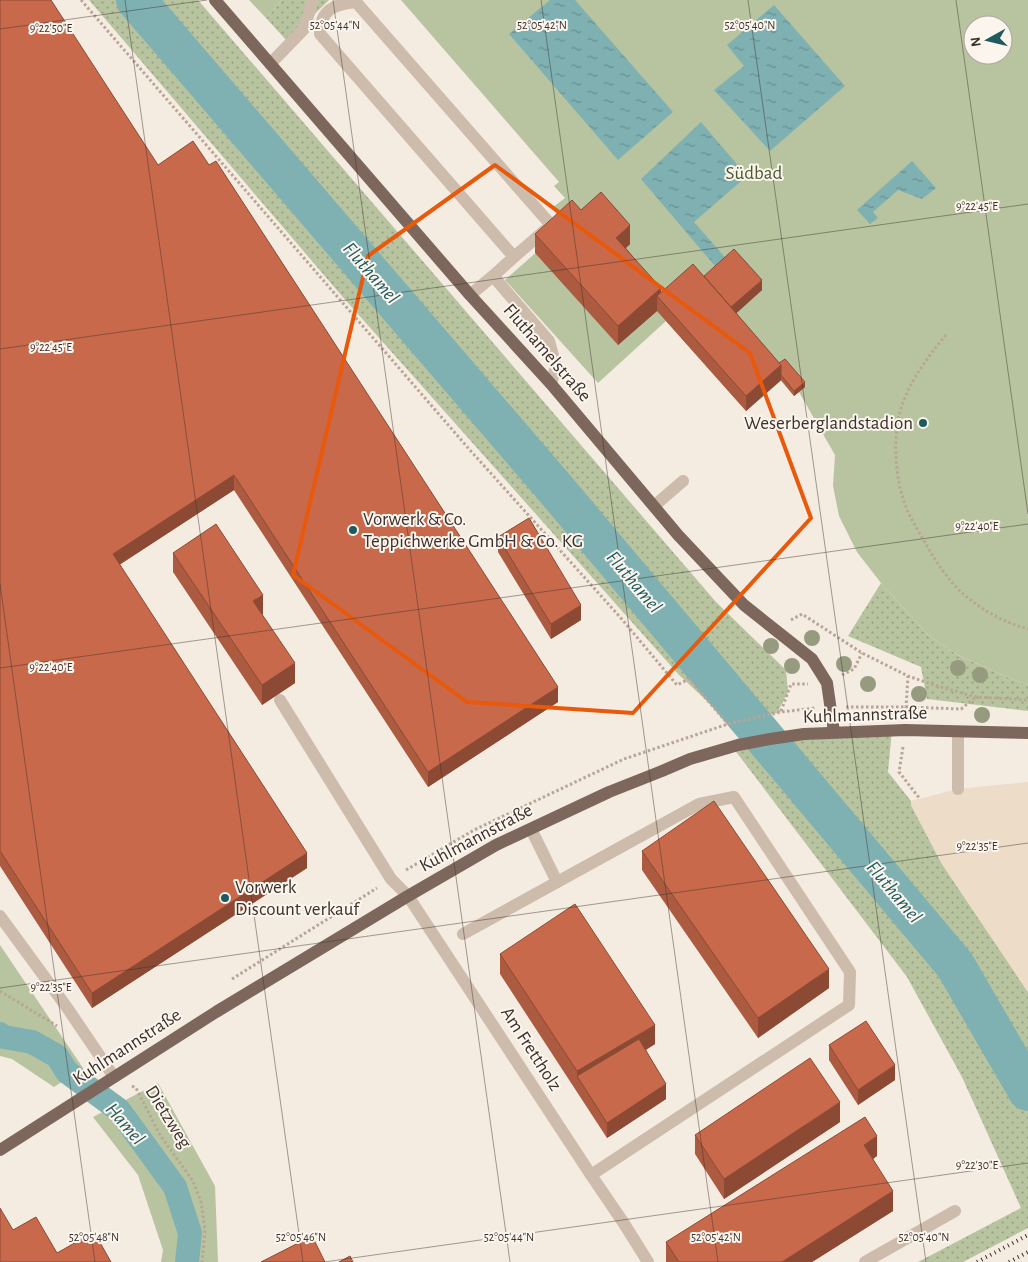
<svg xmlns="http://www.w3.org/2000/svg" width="1028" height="1262" font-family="'Alegreya Sans',sans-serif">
  <defs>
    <pattern id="grass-dots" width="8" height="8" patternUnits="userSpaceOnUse" patternTransform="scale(1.25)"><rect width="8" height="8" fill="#b8c4a0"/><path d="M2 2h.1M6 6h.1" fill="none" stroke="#97a083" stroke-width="1.8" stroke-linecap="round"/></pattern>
    <pattern id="water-ripples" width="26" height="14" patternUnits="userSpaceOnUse" patternTransform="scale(1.25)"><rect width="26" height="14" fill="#7fb0b2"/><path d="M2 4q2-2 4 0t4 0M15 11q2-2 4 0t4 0" fill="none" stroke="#699091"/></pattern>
  </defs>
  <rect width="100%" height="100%" fill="#f4ebe1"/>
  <g fill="url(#grass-dots)">
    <polygon points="89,0 198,0 716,602 786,670 788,692 779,709 781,712 728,724 722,715 679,675 341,295"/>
    <polygon points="282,0 329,0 287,41 266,18"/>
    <polygon points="881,583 927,634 956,654 1002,675 1028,685 1028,711 927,699 921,667 848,636"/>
    <polygon points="892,730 888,772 911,801 911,805 942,864 1028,992 1028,1228 963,1262 918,1262 1021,1208 962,1077 907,977 734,749 834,732"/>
  </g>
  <g fill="#b8c4a0" fill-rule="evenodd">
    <polygon points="249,0 282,0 266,18"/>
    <path d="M 401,0 L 1028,0 L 1028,685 L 1002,675 L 956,654 L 927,634 L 881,583 L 857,552 L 839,516 L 833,486 L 835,455 L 799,392 L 794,396 L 781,381 L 746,411 L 666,321 L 598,383 L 505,280 L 566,226 L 552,208 L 565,198 L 554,186 L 559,182 ZM 973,25 L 1003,25 L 1003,55 L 973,55 Z"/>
    <polygon points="0,945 83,1068 54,1087 12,1059 0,1056"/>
    <polygon points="158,1083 215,1186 218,1262 161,1262 163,1250 138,1175 93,1117"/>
  </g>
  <polygon fill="#ecdcc8" points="1028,782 1028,992 942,864 911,805 911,801 958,789"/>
  <g fill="url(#water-ripples)">
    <polygon points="550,0 575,0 673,112 618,160 509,34"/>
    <polygon points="774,5 845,86 770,151 714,90 744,66 727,45"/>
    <polygon points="701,122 747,176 694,222 730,263 720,272 641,179"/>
    <polygon points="912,161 936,188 922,199 898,190 873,212 878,218 870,224 857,210"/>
  </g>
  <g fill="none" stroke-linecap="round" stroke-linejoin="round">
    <polyline stroke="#7fb0b2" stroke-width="24" points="0,1034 4,1037 32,1042 57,1056 67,1072 119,1110 175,1187 190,1233 187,1262"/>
    <polyline stroke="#7fb0b2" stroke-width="40" points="136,0 559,493 955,965 1028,1091"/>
    <g stroke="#b9a596" stroke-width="3" stroke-dasharray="2.5 2.5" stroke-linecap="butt">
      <polyline points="81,0 469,449 620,617 677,685 689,679 728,724"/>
      <path d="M 946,335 C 925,360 905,387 898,420 C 893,450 896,486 909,514 C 914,524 920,534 926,544 C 938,566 953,587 973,602 C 989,614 1009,624 1028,629"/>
      <polyline points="791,620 802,614 862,653 908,676 934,685 976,697 1028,700"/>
      <polyline points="842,675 854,669 862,653"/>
      <polyline points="846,707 906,707 961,709 976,697"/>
      <polyline points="906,708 908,676"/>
      <polyline points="781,711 791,684 808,684"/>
      <polyline points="903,747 899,772 920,799"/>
      <polyline points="406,870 474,830 624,759 728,724 781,712 815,708"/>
      <polyline points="232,979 377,888"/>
      <polyline points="0,991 57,1026"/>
      <polyline points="132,1086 136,1088 160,1135 193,1181 201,1202 205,1230 202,1262"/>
    </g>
    <g stroke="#cdbbac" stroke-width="12">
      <path d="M 356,2 L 551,225 L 514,257 L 320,34 C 320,10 334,4 356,2 Z"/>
      <polyline points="270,64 304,29 313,0"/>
      <polyline points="493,276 514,257"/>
      <polyline points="470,295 493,276 549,341 556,366 551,384"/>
      <polyline points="654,506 683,481"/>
      <polyline points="280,700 391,879 408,896 591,1175 623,1222 648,1262"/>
      <polyline points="958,789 958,732"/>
      <polyline points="531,829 557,882"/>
      <polyline points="0,916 68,1009 114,1077"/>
      <polyline points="463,934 699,804 734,797 850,972 849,1005 591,1175"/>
      <polyline points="865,1262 955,1211"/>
    </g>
    <g stroke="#7d675c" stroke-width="12">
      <polyline points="215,0 470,295 551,384 678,535 744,605 812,659 827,683 834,732"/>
      <polyline points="0,1150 216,1012 408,896 496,845 609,792 662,771 690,759 738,745 770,739 804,734 905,730 1028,733"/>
    </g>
    <g stroke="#3b302b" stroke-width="4" stroke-dasharray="1 4" stroke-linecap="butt">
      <polyline points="977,1262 1028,1235"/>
      <polyline points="1009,1262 1028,1252"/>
    </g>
  </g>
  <g fill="#969b7f">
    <circle cx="812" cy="638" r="8"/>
    <circle cx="771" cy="646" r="8"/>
    <circle cx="844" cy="664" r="8"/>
    <circle cx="792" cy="666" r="8"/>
    <circle cx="958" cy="668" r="8"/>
    <circle cx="980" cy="675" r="8"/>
    <circle cx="868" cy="684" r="8"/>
    <circle cx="919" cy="694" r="8"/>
    <circle cx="982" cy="715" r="8"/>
  </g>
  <g fill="#ac5a40">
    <polygon points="0,0 158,165 558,702 428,787 234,490 119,565 307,868 92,1008 0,866"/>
    <polygon points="581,210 630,244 626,248 661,292 704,276 762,290 736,313 779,363 805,387 794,396 781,380 746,411 657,311 618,345 535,253 535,234"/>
    <polygon points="498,537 581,620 551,639 498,552"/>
    <polygon points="173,553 263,614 262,615 295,683 262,705 173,572"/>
    <polygon points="642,851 829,988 758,1038 642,870"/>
    <polygon points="500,954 655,1044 646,1050 666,1099 607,1138 500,974"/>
    <polygon points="829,1045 895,1080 858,1105 829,1060"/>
    <polygon points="840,1122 724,1199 695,1154 695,1135"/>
    <polygon points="877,1156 873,1159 893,1211 812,1262 666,1262 666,1242"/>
  </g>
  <g fill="#8c4a34">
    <polygon points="630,225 630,244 616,257 616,238"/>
    <polygon points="762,280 762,290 729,320 729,309"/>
    <polygon points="661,288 661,300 657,296 657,311 618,345 618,326"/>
    <polygon points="781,365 781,380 746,411 746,396"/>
    <polygon points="805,382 805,387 794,396 794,391"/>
    <polygon points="234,475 234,490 113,569 113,554"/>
    <polygon points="263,595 263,614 253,621 253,601"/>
    <polygon points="581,605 581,620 551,639 551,624"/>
    <polygon points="295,663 295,683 262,705 262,685"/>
    <polygon points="558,687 558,702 428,787 428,772"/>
    <polygon points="307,853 307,868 92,1008 92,993"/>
    <polygon points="829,969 829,988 758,1038 758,1018"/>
    <polygon points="655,1025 655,1044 584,1087 577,1076 577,1091 577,1071"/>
    <polygon points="895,1065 895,1080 858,1105 858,1090"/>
    <polygon points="666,1084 666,1099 607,1138 607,1123"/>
    <polygon points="840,1102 840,1122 724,1199 724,1179"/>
    <polygon points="877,1136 877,1156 864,1165 864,1145"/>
    <polygon points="893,1191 893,1211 812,1262 782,1262"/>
  </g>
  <g fill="#c8694b" stroke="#8c4a34">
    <polygon points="0,0 51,0 158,165 193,141 209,165 216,161 558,687 428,772 234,475 113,554 307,853 92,993 0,851"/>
    <polygon points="601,192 630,225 616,238 661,288 618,326 535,234 572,200 581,210"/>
    <polygon points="734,249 762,280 731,307 704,276"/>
    <polygon points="693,264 729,305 781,365 746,396 657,296"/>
    <polygon points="785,359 805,382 794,391 781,375 781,365 779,363"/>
    <polygon points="529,518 581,605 551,624 498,537"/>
    <polygon points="216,524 263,595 253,601 295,663 262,685 173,553"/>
    <polygon points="714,801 829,969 758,1018 642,851"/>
    <polygon points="575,904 655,1025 577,1071 500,954"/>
    <polygon points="866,1021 895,1065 858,1090 829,1045"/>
    <polygon points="639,1039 666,1084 607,1123 577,1076"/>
    <polygon points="810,1058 840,1102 724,1179 695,1135"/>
    <polygon points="865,1117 877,1136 864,1145 893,1191 782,1262 679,1262 666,1242"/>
    <polygon points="0,1208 13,1230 36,1217 57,1253 94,1232 111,1262 0,1262"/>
    <polygon points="312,1236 325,1262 261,1262"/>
    <polygon points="350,1256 353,1262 339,1262"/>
  </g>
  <path fill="none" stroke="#e8590c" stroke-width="4" stroke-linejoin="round" d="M 495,165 L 750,353 L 811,518 L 633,713 L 467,702 L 293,575 L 368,256 Z"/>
  <path fill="none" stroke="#3b302b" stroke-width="1" stroke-opacity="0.45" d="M 125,0 L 303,1262M 333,0 L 510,1262M 541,0 L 718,1262M 748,0 L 926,1262M 956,0 L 1028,514M 0,29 L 207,0M 0,349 L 1028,204M 0,584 L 95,1262M 0,668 L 1028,524M 0,988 L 1028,843M 324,1262 L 1028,1163"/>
  <g fill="#1f5a5e" stroke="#fbf5ee" stroke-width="2">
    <circle cx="923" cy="423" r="5"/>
    <circle cx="353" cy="530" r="5"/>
    <circle cx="225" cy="898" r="5"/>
  </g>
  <g text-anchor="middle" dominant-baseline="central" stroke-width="4" stroke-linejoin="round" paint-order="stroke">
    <g font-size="19" fill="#4a5a2e" stroke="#fbf5ee">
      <text x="754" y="173">Südbad</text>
    </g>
    <g font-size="19" fill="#3b302b" stroke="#fbf5ee">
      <text transform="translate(547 353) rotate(49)">Fluthamelstraße</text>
      <text transform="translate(865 715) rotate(-2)">Kuhlmannstraße</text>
      <text transform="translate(476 838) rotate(-28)">Kuhlmannstraße</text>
      <text transform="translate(127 1047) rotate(-33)">Kuhlmannstraße</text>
      <text transform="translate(531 1049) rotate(57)">Am Frettholz</text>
      <text transform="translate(168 1117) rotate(58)">Dietzweg</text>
    </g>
    <g font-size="19" fill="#3b302b" stroke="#fbf5ee" text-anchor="start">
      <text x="913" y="423" text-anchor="end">Weserberglandstadion</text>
      <text x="363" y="519">Vorwerk &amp; Co.<tspan x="363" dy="22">Teppichwerke GmbH &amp; Co. KG</tspan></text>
      <text x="235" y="887">Vorwerk<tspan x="235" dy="22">Discount verkauf</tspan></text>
    </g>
    <g font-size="20" font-style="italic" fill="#1f5a5e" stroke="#fbf5ee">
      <text transform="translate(371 273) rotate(49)">Fluthamel</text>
      <text transform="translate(634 582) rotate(50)">Fluthamel</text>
      <text transform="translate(894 892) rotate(50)">Fluthamel</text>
      <text transform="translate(125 1124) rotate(49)">Hamel</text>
    </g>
  </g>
  <g font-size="12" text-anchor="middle" fill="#3b302b" stroke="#fbf5ee" stroke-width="4" stroke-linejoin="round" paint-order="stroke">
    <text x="335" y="29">52°05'44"N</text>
    <text x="542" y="29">52°05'42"N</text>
    <text x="750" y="29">52°05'40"N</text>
    <text x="51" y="32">9°22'50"E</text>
    <text x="977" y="210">9°22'45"E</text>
    <text x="51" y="351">9°22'45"E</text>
    <text x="977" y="530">9°22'40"E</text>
    <text x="51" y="671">9°22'40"E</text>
    <text x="977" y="850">9°22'35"E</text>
    <text x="51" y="991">9°22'35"E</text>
    <text x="977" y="1169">9°22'30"E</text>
    <text x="94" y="1241">52°05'48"N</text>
    <text x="301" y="1241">52°05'46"N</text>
    <text x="509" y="1241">52°05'44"N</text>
    <text x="716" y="1241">52°05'42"N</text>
    <text x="924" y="1241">52°05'40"N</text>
  </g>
  <g transform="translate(988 40) rotate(262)"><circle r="24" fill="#fbf5ee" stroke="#aea6a0"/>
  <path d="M0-4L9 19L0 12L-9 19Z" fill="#1f5a5e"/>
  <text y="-8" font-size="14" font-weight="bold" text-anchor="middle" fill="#3b302b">N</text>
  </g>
</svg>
